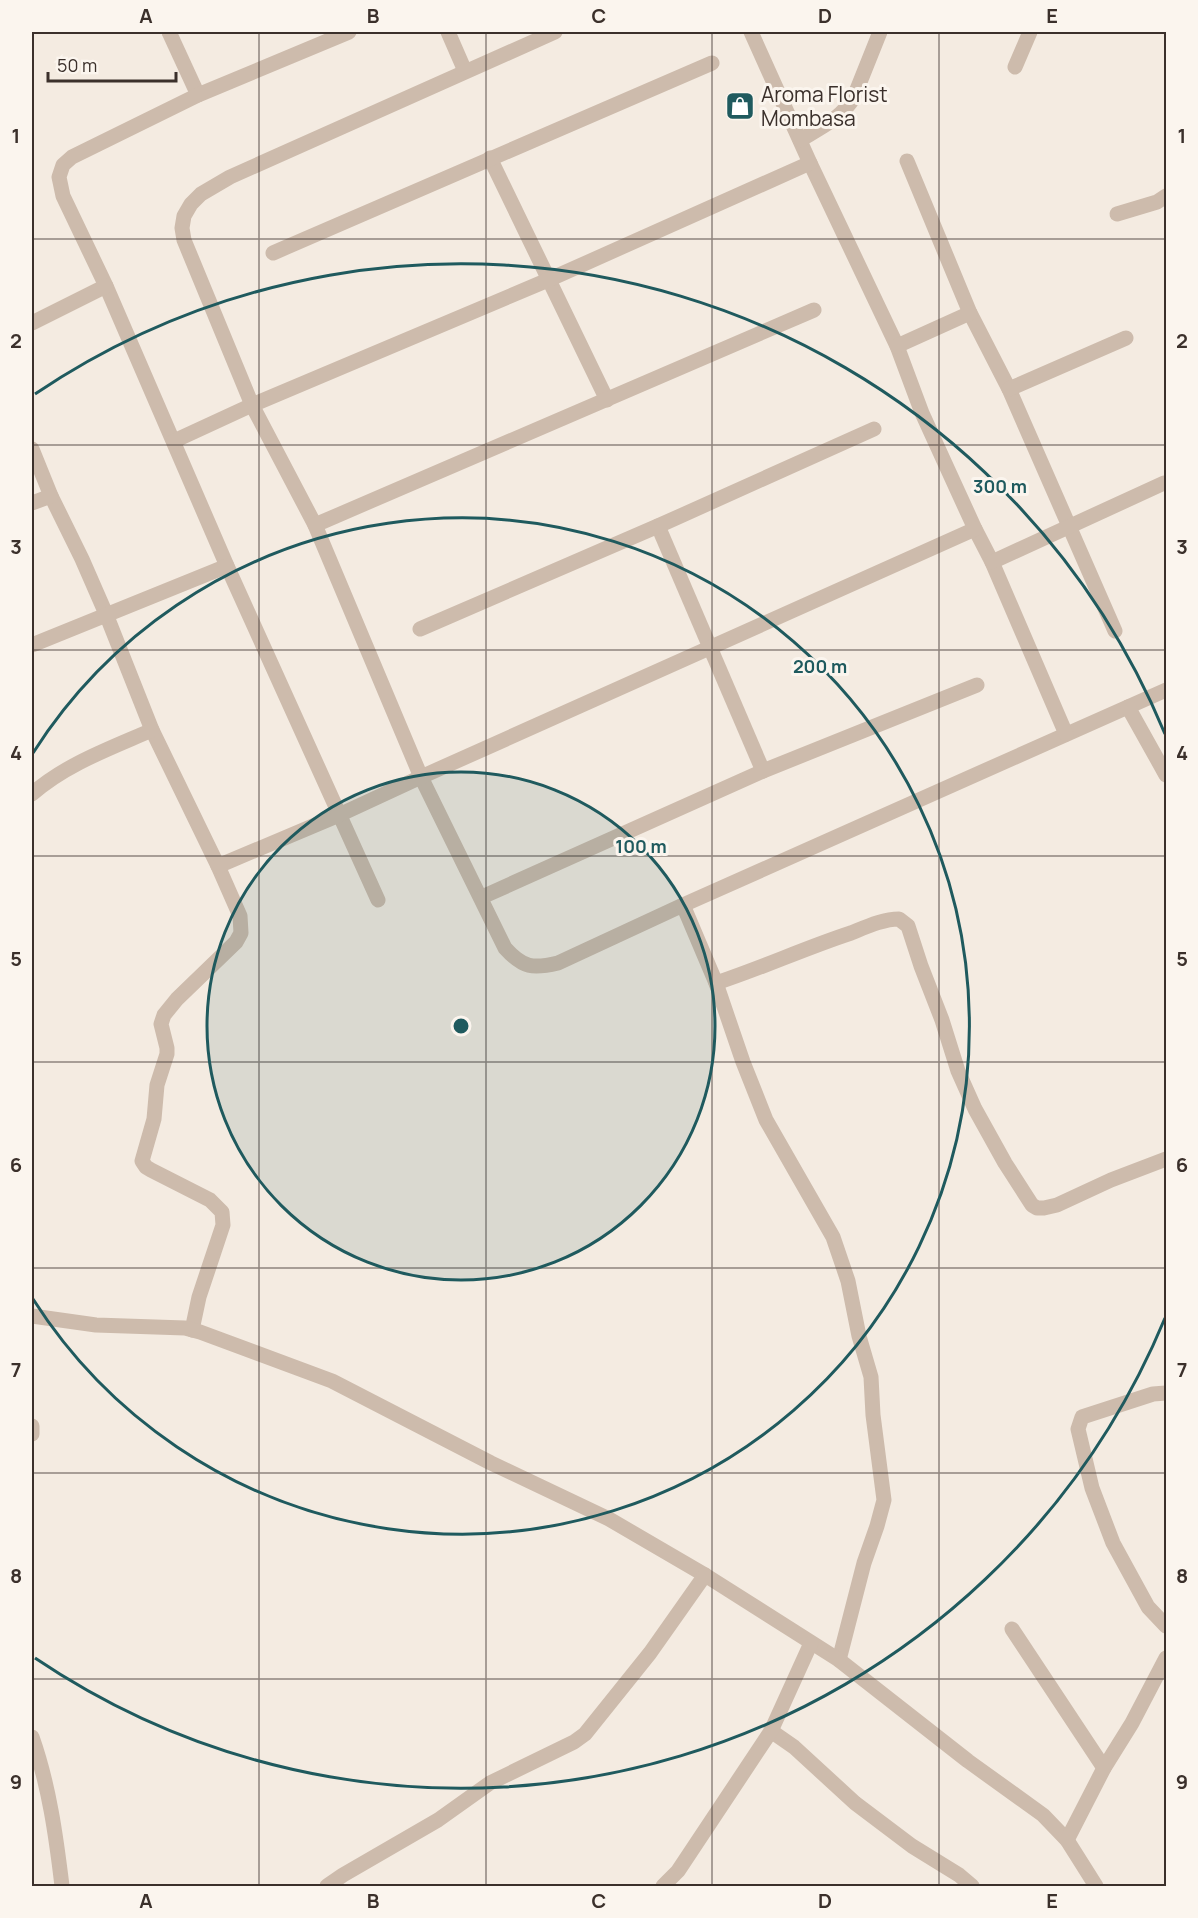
<svg xmlns="http://www.w3.org/2000/svg" width="1198" height="1918" font-family="Manrope,sans-serif">
  <rect width="100%" height="100%" fill="#f4ebe1"/>
  <g fill="none" stroke-linecap="round" stroke-linejoin="round">
    <g stroke="#cdbbac" stroke-width="15">
      <polyline points="169,32 198,95"/>
      <polyline points="349,32 198,95 72,157 63,165 59,177 63,196 106,286 227,566 378,900"/>
      <polyline points="448,32 465,71"/>
      <path d="M 555,32 L 230,177 L 201,194 L 191,204 L 184,216 L 182,228 L 184,240 L 252,405 L 315,525 L 421,777 L 505,948 C 523,968 533,969 558,963 L 683,905 L 1166,690"/>
      <polyline points="751,32 810,163 897,346 922,413 975,529 992,562 1066,734"/>
      <polyline points="1015,67 1030,32"/>
      <path d="M 800,140 C 820,128 842,118 854,97 L 880,32"/>
      <polyline points="490,158 607,400"/>
      <polyline points="907,161 970,313 1009,389 1115,631"/>
      <polyline points="1117,214 1157,202 1166,196"/>
      <polyline points="273,253 712,63"/>
      <polyline points="32,323 106,286"/>
      <polyline points="897,346 970,313"/>
      <polyline points="1009,389 1126,338"/>
      <polyline points="174,441 252,405 548,280 810,163"/>
      <polyline points="32,449 51,496 82,559 106,614 152,730 218,866 240,916 241,933 236,942 177,999 164,1015 161,1024 167,1048 167,1054 157,1085 154,1119 142,1161 146,1167 151,1170 210,1200 222,1212 223,1225 199,1297 192,1330"/>
      <polyline points="32,503 51,496"/>
      <polyline points="315,525 814,310"/>
      <polyline points="658,526 763,771"/>
      <polyline points="992,562 1164,483"/>
      <polyline points="420,629 658,526 874,429"/>
      <polyline points="32,645 227,566"/>
      <polyline points="1128,707 1166,775"/>
      <path d="M 32,794 C 66,764 111,748 152,730"/>
      <polyline points="218,866 339,815 421,777 975,529"/>
      <polyline points="482,897 763,771 977,685"/>
      <polyline points="683,905 716,983 743,1062 766,1120 833,1237 848,1281 859,1336 871,1377 873,1415 884,1500 877,1526 864,1563 839,1660"/>
      <path d="M 716,983 C 762,968 805,948 851,933 C 866,927 883,919 899,919 L 908,926 L 921,966 L 942,1020 L 958,1071 L 975,1109 L 1005,1163 L 1032,1205 L 1037,1208 L 1044,1208 L 1057,1205 L 1111,1180 L 1166,1159"/>
      <polyline points="32,1316 96,1325 185,1328 200,1332 332,1381 491,1463 609,1519 705,1575 839,1660 968,1761 1043,1815 1067,1840 1096,1886"/>
      <polyline points="1166,1393 1153,1394 1082,1417 1078,1429 1092,1488 1113,1543 1148,1607 1166,1626"/>
      <polyline points="32,1426 32,1434"/>
      <polyline points="1012,1629 1104,1768"/>
      <polyline points="771,1731 794,1747 855,1803 912,1846 959,1875 972,1886"/>
      <path d="M 32,1737 C 49,1785 56,1836 62,1886"/>
      <polyline points="1067,1840 1104,1768 1132,1723 1166,1658"/>
      <polyline points="327,1886 343,1875 438,1820 490,1783 574,1742 585,1734 650,1653 705,1575"/>
      <polyline points="663,1886 678,1871 771,1731 811,1643"/>
    </g>
  </g>
  <path fill="none" stroke="#3b302b" stroke-width="1.5" stroke-opacity="0.55" d="M 259,32 L 259,1886M 486,32 L 486,1886M 712,32 L 712,1886M 939,32 L 939,1886M 32,239 L 1166,239M 32,445 L 1166,445M 32,650 L 1166,650M 32,856 L 1166,856M 32,1062 L 1166,1062M 32,1268 L 1166,1268M 32,1473 L 1166,1473M 32,1679 L 1166,1679"/>
  <circle cx="461" cy="1026" r="254" fill="#1f5a5e" fill-opacity=".12"/>
  <g fill="none" stroke="#1f5a5e" stroke-width="3">
    <circle cx="461" cy="1026" r="254"/>
    <path d="M33 753A508 508 0 1 1 33 1299"/>
    <path d="M1165 1318A762 762 0 0 1 35 1658M35 394A762 762 0 0 1 1165 734"/>
  </g>
  <defs>
    <g id="shop-square" transform="scale(1.5)"><rect x="-9" y="-9" width="18" height="18" rx="4" fill="#1f5a5e" stroke="#fbf5ee"/><path d="M-5-2.5h2.3a2.7 3.5 0 0 1 5.4 0H5L5.5 6h-11ZM-1.5-2.5h3a1.5 2.3 0 0 0-3 0Z" fill="#fff"/></g>
  </defs>
  <g fill-rule="evenodd">
    <use href="#shop-square" x="740" y="106"/>
  </g>
  <g text-anchor="middle" dominant-baseline="central" stroke-width="6" stroke-linejoin="round" paint-order="stroke">
    <g font-size="21" fill="#3b302b" stroke="#fbf5ee" text-anchor="start">
      <text x="761" y="94">Aroma Florist<tspan x="761" dy="24">Mombasa</tspan></text>
    </g>
  </g>
  <circle cx="461" cy="1026" r="9" fill="#1f5a5e" stroke="#fbf5ee" stroke-width="3"/>
  <g font-size="18" text-anchor="middle" font-weight="bold" fill="#1f5a5e" stroke="#fbf5ee" stroke-width="6" stroke-linejoin="round" paint-order="stroke">
    <text x="1000" y="493">300 m</text>
    <text x="820" y="673">200 m</text>
    <text x="641" y="853">100 m</text>
  </g>
  <rect width="1198" height="1918" fill="none" stroke="#fbf5ee" stroke-width="66"/>
  <path d="M48 72v9h128v-9" fill="none" stroke="#3b302b" stroke-width="3"/>
  <text x="57" y="72" font-size="18" fill="#3b302b" stroke="#fbf5ee" stroke-width="4.5" paint-order="stroke">50 m</text>
  <rect x="33" y="33" width="1132" height="1852" fill="none" stroke="#3b302b" stroke-width="2"/>
  <g font-size="20" text-anchor="middle" font-weight="bold" fill="#3b302b">
    <text x="146" y="23">A</text>
    <text x="373" y="23">B</text>
    <text x="599" y="23">C</text>
    <text x="825" y="23">D</text>
    <text x="1052" y="23">E</text>
    <text x="16" y="143">1</text>
    <text x="1182" y="143">1</text>
    <text x="16" y="348">2</text>
    <text x="1182" y="348">2</text>
    <text x="16" y="554">3</text>
    <text x="1182" y="554">3</text>
    <text x="16" y="760">4</text>
    <text x="1182" y="760">4</text>
    <text x="16" y="966">5</text>
    <text x="1182" y="966">5</text>
    <text x="16" y="1172">6</text>
    <text x="1182" y="1172">6</text>
    <text x="16" y="1377">7</text>
    <text x="1182" y="1377">7</text>
    <text x="16" y="1583">8</text>
    <text x="1182" y="1583">8</text>
    <text x="16" y="1789">9</text>
    <text x="1182" y="1789">9</text>
    <text x="146" y="1908">A</text>
    <text x="373" y="1908">B</text>
    <text x="599" y="1908">C</text>
    <text x="825" y="1908">D</text>
    <text x="1052" y="1908">E</text>
  </g>
</svg>
